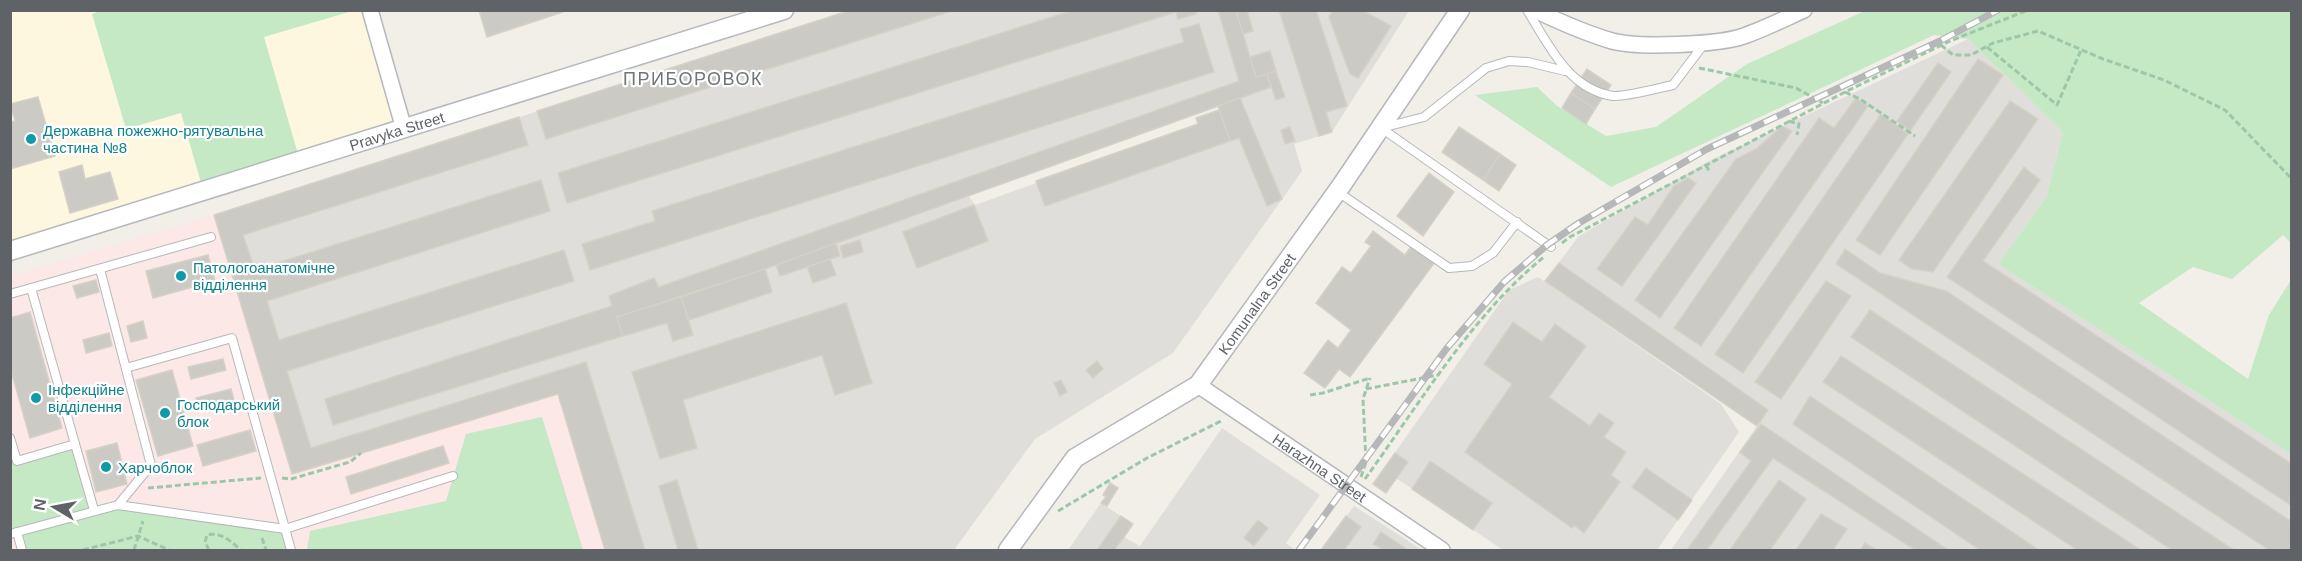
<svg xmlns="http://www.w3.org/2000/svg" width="2302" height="561" font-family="Helvetica,sans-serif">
  <rect width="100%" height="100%" fill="#f1efe8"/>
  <polygon fill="#fef7e0" points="11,11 370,11 404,129 11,251"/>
  <g fill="#e0deda" fill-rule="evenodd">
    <path d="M 851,11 L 1409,11 L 1332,132 L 1294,144 L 1302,171 L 1173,353 L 1035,439 L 954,550 L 605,550 L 558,394 L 292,474 L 214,215 ZM 1218,107 L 1218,110 L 1196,118 L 1198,125 L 975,205 L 969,196 Z"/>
    <polygon points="1968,39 2063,132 2046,198 1998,264 2291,454 2291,550 1671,550 1757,426 1545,281 1579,236 1707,162"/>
    <polygon points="1538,277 1721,404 1739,432 1657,550 1503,550 1396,478 1373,484 1509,290"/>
    <polygon points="1222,428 1320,495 1286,543 1295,550 1068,550 1101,503 1133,524 1124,537 1140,546"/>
    <polygon points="1354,506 1422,550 1321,550"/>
  </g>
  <polygon fill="#fce8e6" points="214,215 292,473 558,394 605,550 11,550 11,276"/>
  <g fill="#c5e8c5">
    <polygon points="103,10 349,10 349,12 264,37 298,154 201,183 181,113 126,129 92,14"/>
    <polygon points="1867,10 2291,11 2291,243 2283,235 2232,279 2193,267 2139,303 2248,379 2269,315 2291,280 2291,454 1998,264 2046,198 2063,132 1968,39 1934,35 1611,187 1475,95 1537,87 1557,106 1606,136 1656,127 1747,64"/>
    <polygon points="542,417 583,550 307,550 310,531 446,501 466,434"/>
    <polygon points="10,438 17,461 75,444 94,510 118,505 285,529 291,550 22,550 17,533 11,534"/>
  </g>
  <g fill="#cccac5" stroke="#d6d1c6" stroke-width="1.5">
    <polygon points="479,10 563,10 563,12 487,37"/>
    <polygon points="851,10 955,10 546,139 537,111"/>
    <polygon points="1074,10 1196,10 1196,14 1178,19 1176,12 567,203 558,173"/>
    <polygon points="1218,10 1236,10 1256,77 1267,74 1271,87 765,269 617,317 623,336 333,425 325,399 612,306 609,296 654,278 659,287 1239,81"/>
    <polygon points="1236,10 1247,10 1253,31 1243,34"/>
    <polygon points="1279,10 1316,10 1347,106 1326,112 1332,132 1319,136"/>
    <polygon points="1333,10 1362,10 1391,26 1358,78 1350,74 1329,17"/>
    <polygon points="1199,24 1214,72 590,270 582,244 655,221 652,211 1184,42 1180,29"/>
    <polygon points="1270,51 1276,71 1256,77 1250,57"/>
    <polygon points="1978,59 2003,75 1880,255 1856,240"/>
    <polygon points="1938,63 1951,72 1910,131 1897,121"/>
    <polygon points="1587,69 1611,85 1595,109 1571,93"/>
    <polygon points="1276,71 1285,97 1276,100 1267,74"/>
    <polygon points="1571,93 1595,109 1586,124 1562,108"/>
    <polygon points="38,97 55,156 10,169 10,122 15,121 10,104"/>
    <polygon points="1240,98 1282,199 1267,206 1239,138 1230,141 1218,106"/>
    <polygon points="1856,98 1868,106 1701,346 1674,328 1819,118 1834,128"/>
    <polygon points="2010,101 2038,119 1933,272 1912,269 1899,260"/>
    <polygon points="1219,110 1230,141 1045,206 1036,181 1198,124 1196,118"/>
    <polygon points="1881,114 1908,134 1743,373 1715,354"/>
    <polygon points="519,117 528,145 243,235 255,270 541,180 550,211 267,301 279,340 564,250 574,281 287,371 311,448 586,362 645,550 605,550 558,394 292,474 214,215"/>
    <polygon points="1782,126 1792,131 1660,318 1635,300 1736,159 1756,149"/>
    <polygon points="1290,127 1295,141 1285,144 1281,130"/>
    <polygon points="1459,127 1500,154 1483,180 1442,152"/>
    <polygon points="1500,154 1516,165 1499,191 1483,180"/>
    <polygon points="82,165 85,179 110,172 118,199 70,213 59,172"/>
    <polygon points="2024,167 2040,180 1983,261 2292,464 2292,506 1947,277"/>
    <polygon points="1429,173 1454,192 1423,236 1397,216"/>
    <polygon points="1688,178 1696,183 1622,286 1597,269 1635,217 1648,225 1674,186"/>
    <polygon points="974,205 988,241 917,268 903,232"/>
    <polygon points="1373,231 1405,255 1412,245 1435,262 1350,377 1339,369 1325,388 1304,373 1328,340 1338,348 1351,330 1316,303 1342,267 1351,273 1371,246 1365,242"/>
    <polygon points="860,240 863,252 843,258 840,246"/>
    <polygon points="836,243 840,256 780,276 776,265"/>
    <polygon points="1845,249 1880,273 1946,291 2292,522 2292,550 2269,550 1836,264"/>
    <polygon points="208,255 215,281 153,298 146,271"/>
    <polygon points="830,259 836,275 813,283 807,267"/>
    <polygon points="1559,263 1768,410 1757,426 1545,281"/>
    <polygon points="765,269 772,292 689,320 681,297"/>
    <polygon points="96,280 99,292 77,298 73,286"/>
    <polygon points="1826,281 1851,296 1781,399 1755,382"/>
    <polygon points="681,297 693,335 673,341 667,323 623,336 617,317"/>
    <polygon points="846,303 872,383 835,395 822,355 683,400 697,448 660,459 632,372"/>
    <polygon points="1870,310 2234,550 2172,550 1851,337"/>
    <polygon points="30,312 62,428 30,438 10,367 10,318"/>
    <polygon points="143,321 147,338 131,342 127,326"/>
    <polygon points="1513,322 1542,342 1555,324 1586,346 1549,397 1590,426 1599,413 1614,423 1604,437 1626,452 1611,475 1620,482 1584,533 1574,525 1572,528 1465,452 1512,384 1484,364"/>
    <polygon points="109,333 112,346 86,353 83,340"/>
    <polygon points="1841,356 2141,550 2077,550 1823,382"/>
    <polygon points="223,359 226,370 191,379 188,367"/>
    <polygon points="1097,361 1103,369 1093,378 1086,370"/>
    <polygon points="172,370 193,446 158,456 136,380"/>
    <polygon points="1061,380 1067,392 1060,396 1054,383"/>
    <polygon points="231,389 234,400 199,409 196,398"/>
    <polygon points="1810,396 2039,550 1980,550 1793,424"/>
    <polygon points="1761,424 1948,550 1915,550 1773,458 1707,550 1687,550 1751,461 1740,452"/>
    <polygon points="250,430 256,451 203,466 197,445"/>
    <polygon points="117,443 127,484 96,492 86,451"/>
    <polygon points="443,446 449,463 351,494 346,477"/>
    <polygon points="1395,453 1408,462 1386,493 1373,484"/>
    <polygon points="1430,461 1492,503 1473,530 1412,489"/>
    <polygon points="1646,468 1692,500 1678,520 1632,487"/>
    <polygon points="677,480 698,550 678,550 659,486"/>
    <polygon points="1779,480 1806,499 1770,550 1730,550"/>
    <polygon points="1110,483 1118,488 1107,506 1101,503 1106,497 1103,495"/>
    <polygon points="1821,514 1847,529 1833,550 1796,550"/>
    <polygon points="1121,516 1133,524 1124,537 1114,550 1097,550"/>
    <polygon points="1346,516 1361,527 1344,550 1321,550"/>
    <polygon points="1258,520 1268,528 1254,546 1244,538"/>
    <polygon points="1381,532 1408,550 1384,550 1373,544"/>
    <polygon points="1865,543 1876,550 1860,550"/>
  </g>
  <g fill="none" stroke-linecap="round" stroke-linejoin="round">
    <g stroke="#b5b8bc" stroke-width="10">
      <g id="service">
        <path d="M 1527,10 C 1549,45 1568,89 1613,96 C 1626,97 1659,88 1673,85 L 1704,44"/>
        <polyline points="1385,127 1424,117 1486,68 1509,61 1528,62 1565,71"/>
        <polyline points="1381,128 1551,247"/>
        <polyline points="1338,192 1449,268 1472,266 1493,253 1517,222"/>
        <polyline points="100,269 151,465 118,505"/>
        <polyline points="31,288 75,444"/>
        <polyline points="10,294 211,237"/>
        <polyline points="126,368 232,338 291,550"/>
        <polyline points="10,438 17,461 75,444 94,510"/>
        <polyline points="17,532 22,550"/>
        <polyline points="10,534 118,505 285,529 453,476"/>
      </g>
    </g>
    <g stroke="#b5b8bc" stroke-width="18">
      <g id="minor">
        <polyline points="370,10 404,129"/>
        <path d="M 1535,10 C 1560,22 1585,33 1612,41 C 1638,48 1718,45 1744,36 C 1764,29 1784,19 1804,10"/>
        <path id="s1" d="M 1198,385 L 1442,550"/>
      </g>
    </g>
    <g stroke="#b5b8bc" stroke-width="21">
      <g id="tertiary">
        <path id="s2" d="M 10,251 L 784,10"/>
        <path id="s3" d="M 1008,550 L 1075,458 L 1198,385 L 1341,186 L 1460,10"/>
      </g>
    </g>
    <g stroke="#9cc7a9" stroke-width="3" stroke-dasharray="6 3" stroke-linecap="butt">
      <polyline points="1941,45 1953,55 1971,55 1993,43 2038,31 2103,59 2164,80 2225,110 2292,179"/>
      <polyline points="1987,47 2057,105 2081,50"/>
      <polyline points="1699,68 1796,88 1823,103"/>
      <polyline points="1845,92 1860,99 1915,136"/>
      <polyline points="1789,121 1799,124 1797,135"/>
      <polyline points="1706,165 1710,173"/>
      <polyline points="1562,243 1570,237 1845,92 1950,41 2028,10"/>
      <polyline points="1366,389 1438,375"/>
      <polyline points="1310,395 1323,393 1370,378"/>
      <polyline points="1361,477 1366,462 1363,399 1370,378"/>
      <polyline points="282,478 291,479 350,462 361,453"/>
      <path d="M 1365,479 C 1419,404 1473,314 1545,256"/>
      <polyline points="148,488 261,478"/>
      <polyline points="1058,511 1147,458 1223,420"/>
      <polyline points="262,538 266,550"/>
      <polyline points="83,550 138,536 169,550"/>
      <polyline points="134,550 143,521"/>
      <path d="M 209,550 L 205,542 L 207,535 C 221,531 231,542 241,550"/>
    </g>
    <use href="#service" stroke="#fff" stroke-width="8"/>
    <use href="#minor" stroke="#fff" stroke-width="15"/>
    <use href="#tertiary" stroke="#fff" stroke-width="18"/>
    <g stroke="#b6b7b8" stroke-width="7">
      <polyline id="rail" points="1299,550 1447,348 1504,282 1547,245 1579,223 1707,149 1940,41 1998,10"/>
    </g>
    <use href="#rail" stroke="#fff" stroke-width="4.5" stroke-dasharray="14" stroke-linecap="butt"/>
  </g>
  <g fill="#0f9aa8" stroke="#fff" stroke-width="2">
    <circle cx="31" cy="139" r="6"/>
    <circle cx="181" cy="276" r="6"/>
    <circle cx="36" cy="398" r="6"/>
    <circle cx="165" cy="413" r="6"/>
    <circle cx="106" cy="467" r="6"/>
  </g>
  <g text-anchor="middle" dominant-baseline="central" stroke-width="4.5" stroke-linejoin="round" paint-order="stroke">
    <g font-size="15" fill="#0d838f" stroke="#fff" text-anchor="start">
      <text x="43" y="130">Державна пожежно-рятувальна<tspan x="43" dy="17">частина №8</tspan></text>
      <text x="193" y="267">Патологоанатомічне<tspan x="193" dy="17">відділення</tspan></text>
      <text x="48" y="389">Інфекційне<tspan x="48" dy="17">відділення</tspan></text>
      <text x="177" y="404">Господарський<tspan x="177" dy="17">блок</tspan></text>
      <text x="118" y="467">Харчоблок</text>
    </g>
    <g font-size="15" fill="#5f6368" stroke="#fff">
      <text stroke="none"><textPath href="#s2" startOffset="405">Pravyka Street</textPath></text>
      <text stroke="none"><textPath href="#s3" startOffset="357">Komunalna Street</textPath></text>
      <text stroke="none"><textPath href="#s1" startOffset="147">Harazhna Street</textPath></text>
    </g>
    <g font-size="18" letter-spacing="1.5" fill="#70757a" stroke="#fff">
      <text x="693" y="79">ПРИБОРОВОК</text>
    </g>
  </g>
  <rect width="2302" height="561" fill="none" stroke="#5f6368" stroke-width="24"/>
  <g transform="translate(54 507) rotate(280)" stroke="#ffffff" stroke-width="4.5" paint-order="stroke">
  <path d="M0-4.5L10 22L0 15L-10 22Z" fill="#5f6368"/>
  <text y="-9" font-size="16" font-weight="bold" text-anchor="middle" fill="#5f6368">N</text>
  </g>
</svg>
